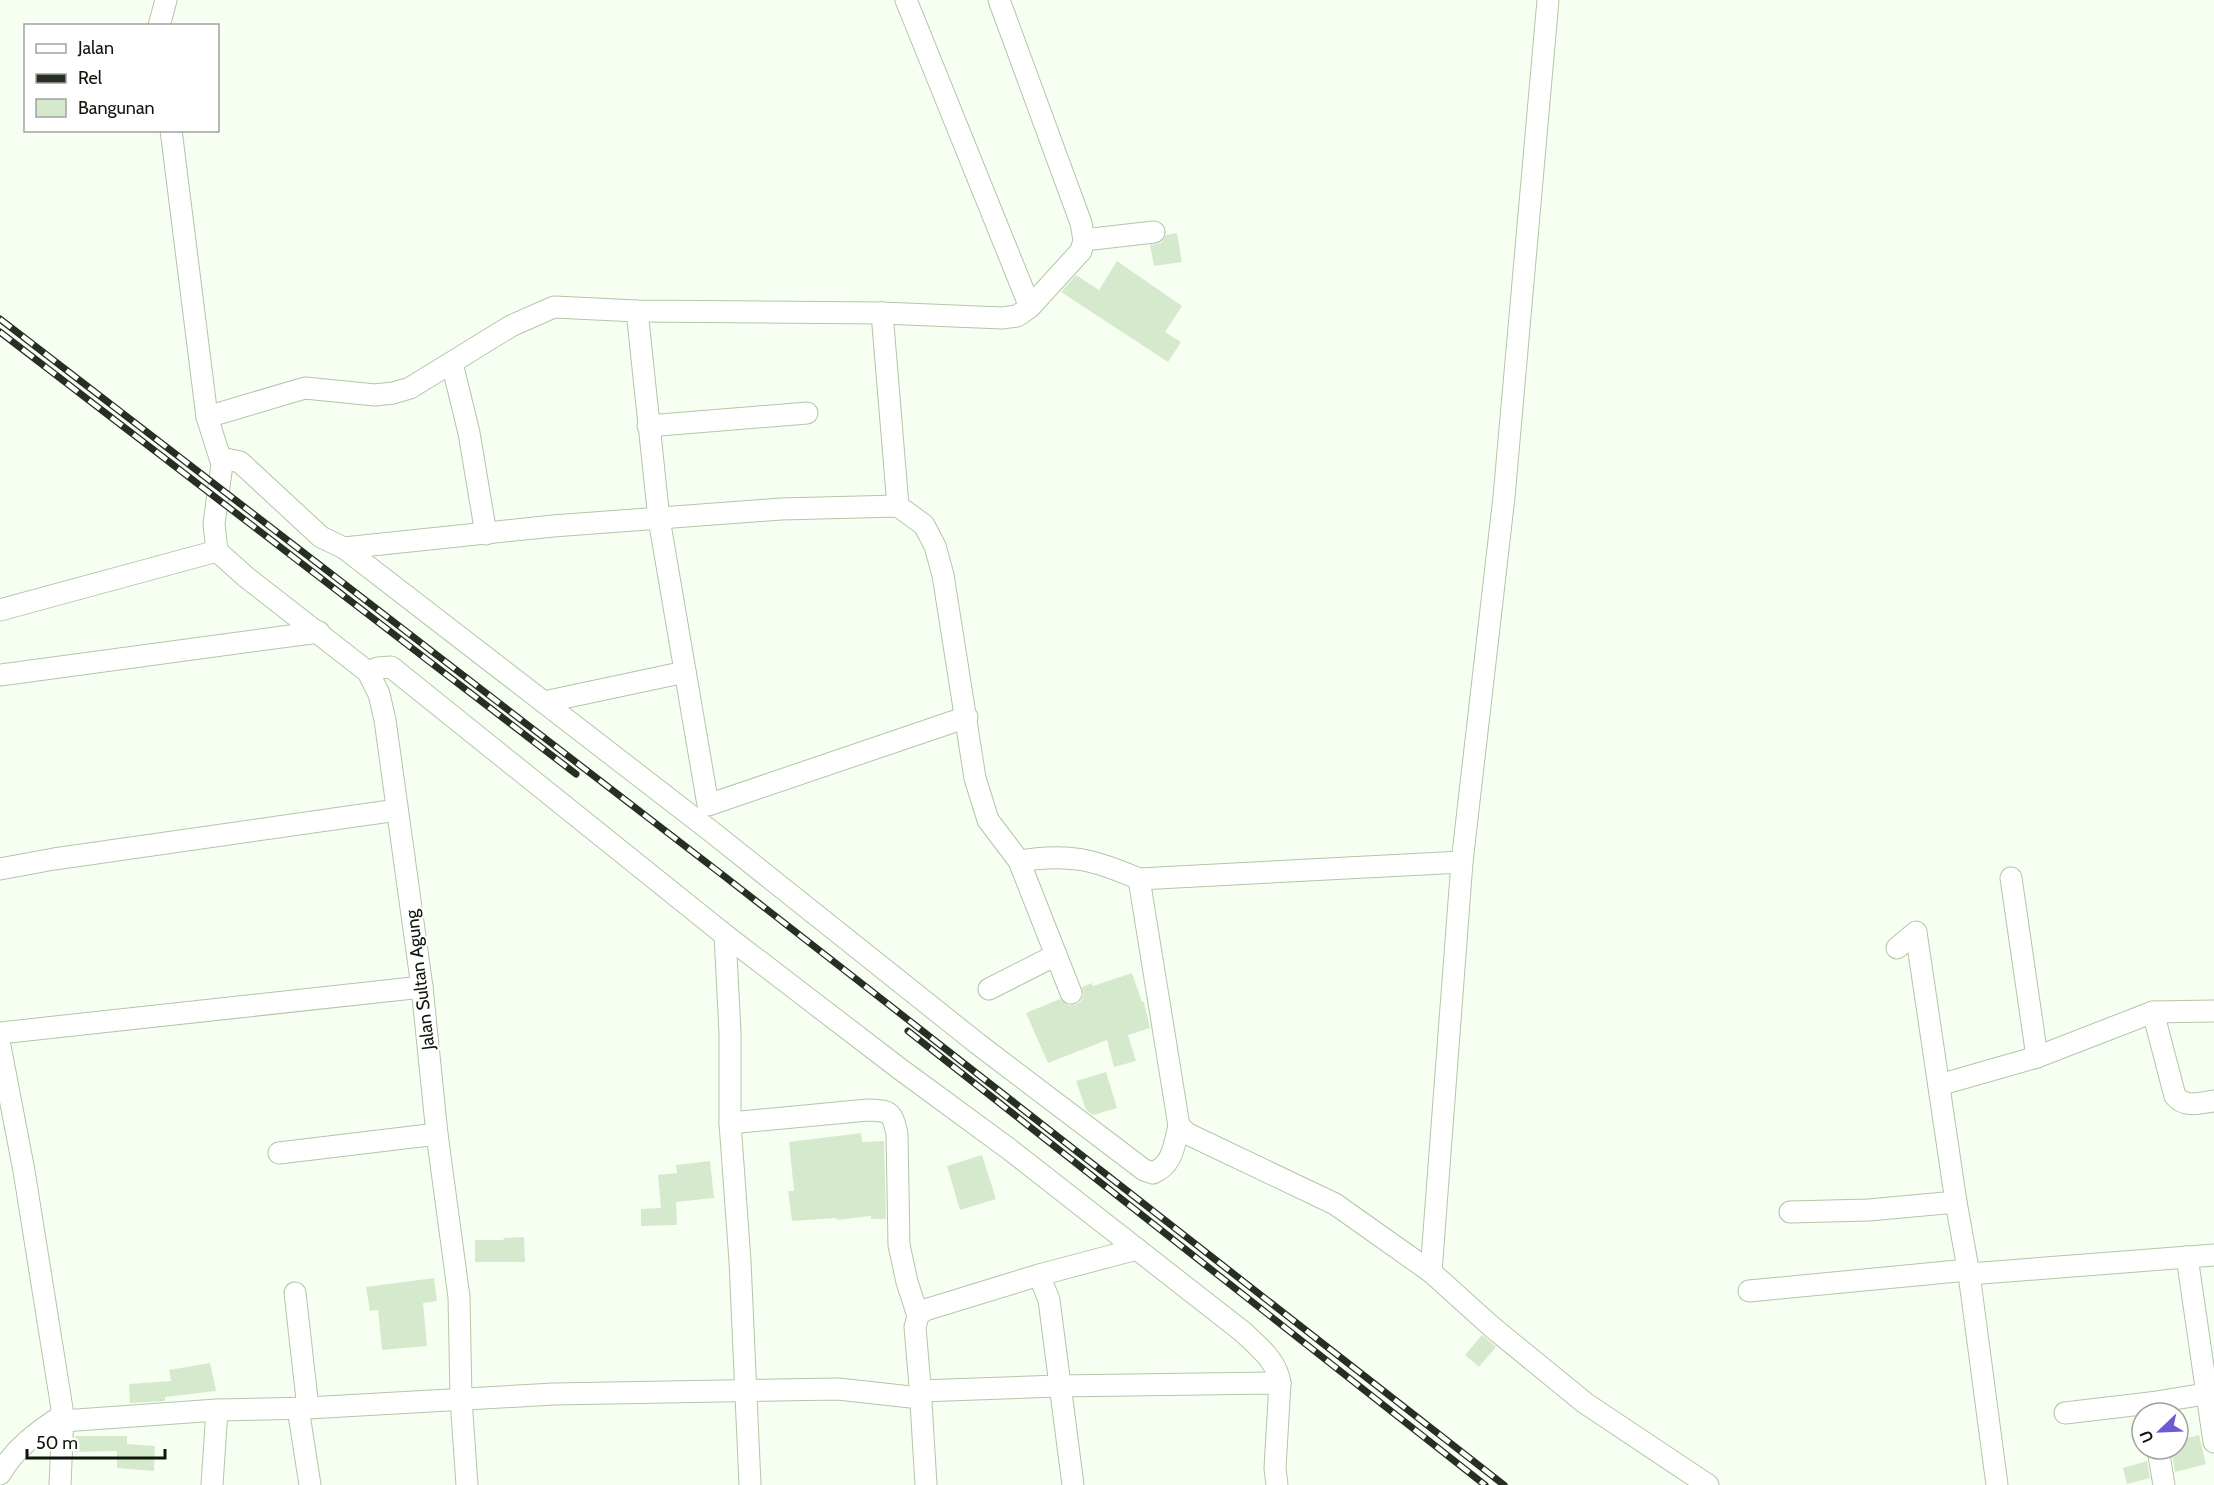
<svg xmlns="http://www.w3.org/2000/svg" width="2214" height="1485" font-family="Cabin,sans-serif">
  <rect width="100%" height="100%" fill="#f6fff2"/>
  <g fill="#d5eacc">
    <polygon points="1177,233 1182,262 1154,266 1150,245 1161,243 1166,235"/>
    <polygon points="1117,261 1182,306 1165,332 1181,342 1168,362 1061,292 1076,275 1099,290"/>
    <polygon points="1132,973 1142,1002 1144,1002 1150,1028 1128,1035 1136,1061 1114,1067 1107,1040 1048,1063 1026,1013 1060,999 1069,1005 1075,1005 1081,1001 1083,995 1082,987 1092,983 1093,986"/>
    <polygon points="1106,1072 1117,1108 1093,1115 1086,1110 1076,1081"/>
    <polygon points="861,1133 862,1142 884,1141 886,1219 871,1219 871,1216 837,1220 836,1218 792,1221 788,1191 794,1191 789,1142"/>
    <polygon points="982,1155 996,1199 960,1210 947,1166"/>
    <polygon points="710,1161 714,1198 676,1202 677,1225 641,1226 641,1209 661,1208 658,1175 677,1173 676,1165"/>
    <polygon points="524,1237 525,1262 475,1262 475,1240 504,1240 503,1238"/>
    <polygon points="434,1278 437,1301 423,1303 427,1346 382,1350 378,1310 370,1311 366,1287"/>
    <polygon points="1482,1335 1496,1347 1479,1367 1465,1355"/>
    <polygon points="210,1363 216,1391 165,1397 165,1401 130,1403 129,1384 171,1381 169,1370"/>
    <polygon points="2199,1435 2206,1464 2175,1472 2171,1449 2181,1449 2179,1440"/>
    <polygon points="75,1436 127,1436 127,1444 155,1446 154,1471 117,1468 117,1451 74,1452"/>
    <polygon points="2147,1461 2150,1478 2127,1484 2123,1468"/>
  </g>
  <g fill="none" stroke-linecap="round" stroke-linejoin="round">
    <g stroke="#b2c6a9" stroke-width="23">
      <g id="minor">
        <polyline points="906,0 1030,307"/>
        <polyline points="1548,0 1504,497 1462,862 1431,1272 1492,1327 1585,1403 1708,1485"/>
        <polyline points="159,26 166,0"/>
        <polyline points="1084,240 1154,232"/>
        <polyline points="637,311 659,519 708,805 967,717"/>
        <polyline points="882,313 898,506"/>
        <polyline points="452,363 469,433 486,534"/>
        <polyline points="207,417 305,388 375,395 393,393 410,388 511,326 554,307 637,311 882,313 1002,318 1017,316 1030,307 1081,251 1084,240 1081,223 999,0"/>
        <polyline points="648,426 807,413"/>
        <path d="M 221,458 L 240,462 L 321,537 L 344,548 L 712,832 L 978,1044 L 1144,1170 L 1153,1173 C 1173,1165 1174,1145 1179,1126"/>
        <path d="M 344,548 L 553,526 L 781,509 L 898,506 L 924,525 L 935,546 L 943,575 L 975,778 L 988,820 L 1019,861 C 1069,853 1093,859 1139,879 L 1462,862"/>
        <polyline points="217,551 246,577 368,672 379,694 385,720 422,987 437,1134 459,1297 461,1399 467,1485"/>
        <polyline points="0,610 217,551 214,524 222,464 207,417 171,130"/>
        <path d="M 368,672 L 378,668 L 391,667 L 725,935 L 900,1069 L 1009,1149 L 1243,1332 C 1259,1347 1277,1361 1280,1383"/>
        <polyline points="0,675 319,632"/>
        <polyline points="544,702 685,672"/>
        <polyline points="1019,861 1071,993"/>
        <polyline points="0,869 54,859 397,810"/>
        <polyline points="2011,878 2037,1057"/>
        <polyline points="1139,879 1179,1126 1188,1134 1335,1204 1431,1272"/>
        <polyline points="725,935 730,1033 730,1123 740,1261 750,1485"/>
        <polyline points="1897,948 1916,932 1956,1202 1969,1274 1997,1485"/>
        <polyline points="989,989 1056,955"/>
        <path d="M 2153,1012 L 2175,1096 C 2185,1108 2200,1103 2214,1101"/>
        <polyline points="0,1033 422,987"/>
        <polyline points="0,1046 24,1171 63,1415 60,1485"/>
        <polyline points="1939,1085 2037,1057 2153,1012 2214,1011"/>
        <path d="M 730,1123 L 868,1110 C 890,1111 892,1111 897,1134 L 899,1245 L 907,1282 L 918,1316"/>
        <polyline points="279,1153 437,1134"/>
        <polyline points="1790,1212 1869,1210 1956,1202"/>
        <polyline points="2187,1257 2214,1442"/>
        <polyline points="1969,1274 2214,1255"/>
        <polyline points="1039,1275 1137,1249"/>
        <polyline points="1749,1291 1968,1270"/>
        <polyline points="295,1293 308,1408"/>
        <polyline points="920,1391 1059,1386 1280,1383 1275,1468 1277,1485"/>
        <polyline points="298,1408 310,1485"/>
        <polyline points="2065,1413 2150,1403"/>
        <polyline points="2151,1413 2150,1403 2205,1394"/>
        <polyline points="63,1421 217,1410 308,1408 554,1394 838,1389 920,1398"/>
        <polyline points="2158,1449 2164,1485"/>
        <path d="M 0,1474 C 15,1448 37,1432 63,1415"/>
        <polyline points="212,1485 217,1410"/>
        <polyline points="926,1485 920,1386 915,1327 918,1316 925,1310 1039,1275 1049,1300 1073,1485"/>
      </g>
    </g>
    <use href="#minor" stroke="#fff" stroke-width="21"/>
    <g stroke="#272e23" stroke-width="7">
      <g id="rail">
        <polyline points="0,319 724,876 1504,1485"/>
        <polyline points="0,332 576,774"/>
        <polyline points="908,1031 1485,1485"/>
      </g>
    </g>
    <use href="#rail" stroke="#fff" stroke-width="4.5" stroke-dasharray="14" stroke-linecap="butt"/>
  </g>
  <g text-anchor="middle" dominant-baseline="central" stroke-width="5" stroke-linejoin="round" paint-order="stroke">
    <g font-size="18" fill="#0f160b" stroke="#fff">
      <text transform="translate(420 980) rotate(-97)">Jalan Sultan Agung</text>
    </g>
  </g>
  <rect x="24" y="24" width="195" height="108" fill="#ffffff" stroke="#9fa29d" stroke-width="1.5"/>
  <rect x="36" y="44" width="30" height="9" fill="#ffffff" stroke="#9fa29d" stroke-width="1.5"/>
  <text x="78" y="54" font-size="18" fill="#0f160b">Jalan</text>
  <rect x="36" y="74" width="30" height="9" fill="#272e23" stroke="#9fa29d" stroke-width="1.5"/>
  <text x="78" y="84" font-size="18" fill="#0f160b">Rel</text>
  <rect x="36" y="99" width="30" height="18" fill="#d5eacc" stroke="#9fa29d" stroke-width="1.5"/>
  <text x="78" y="114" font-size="18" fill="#0f160b">Bangunan</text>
  <g transform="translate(2160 1431) rotate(247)"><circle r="28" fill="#ffffff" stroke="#9fa29d" stroke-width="1.5"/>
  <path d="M0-4.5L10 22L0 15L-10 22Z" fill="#7059d3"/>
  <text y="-9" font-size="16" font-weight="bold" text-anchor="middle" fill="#0f160b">U</text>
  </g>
  <path d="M27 1449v9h138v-9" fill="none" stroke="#0f160b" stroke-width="3"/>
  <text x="36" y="1449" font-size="18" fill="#0f160b" stroke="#ffffff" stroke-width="4.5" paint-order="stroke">50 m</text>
</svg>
